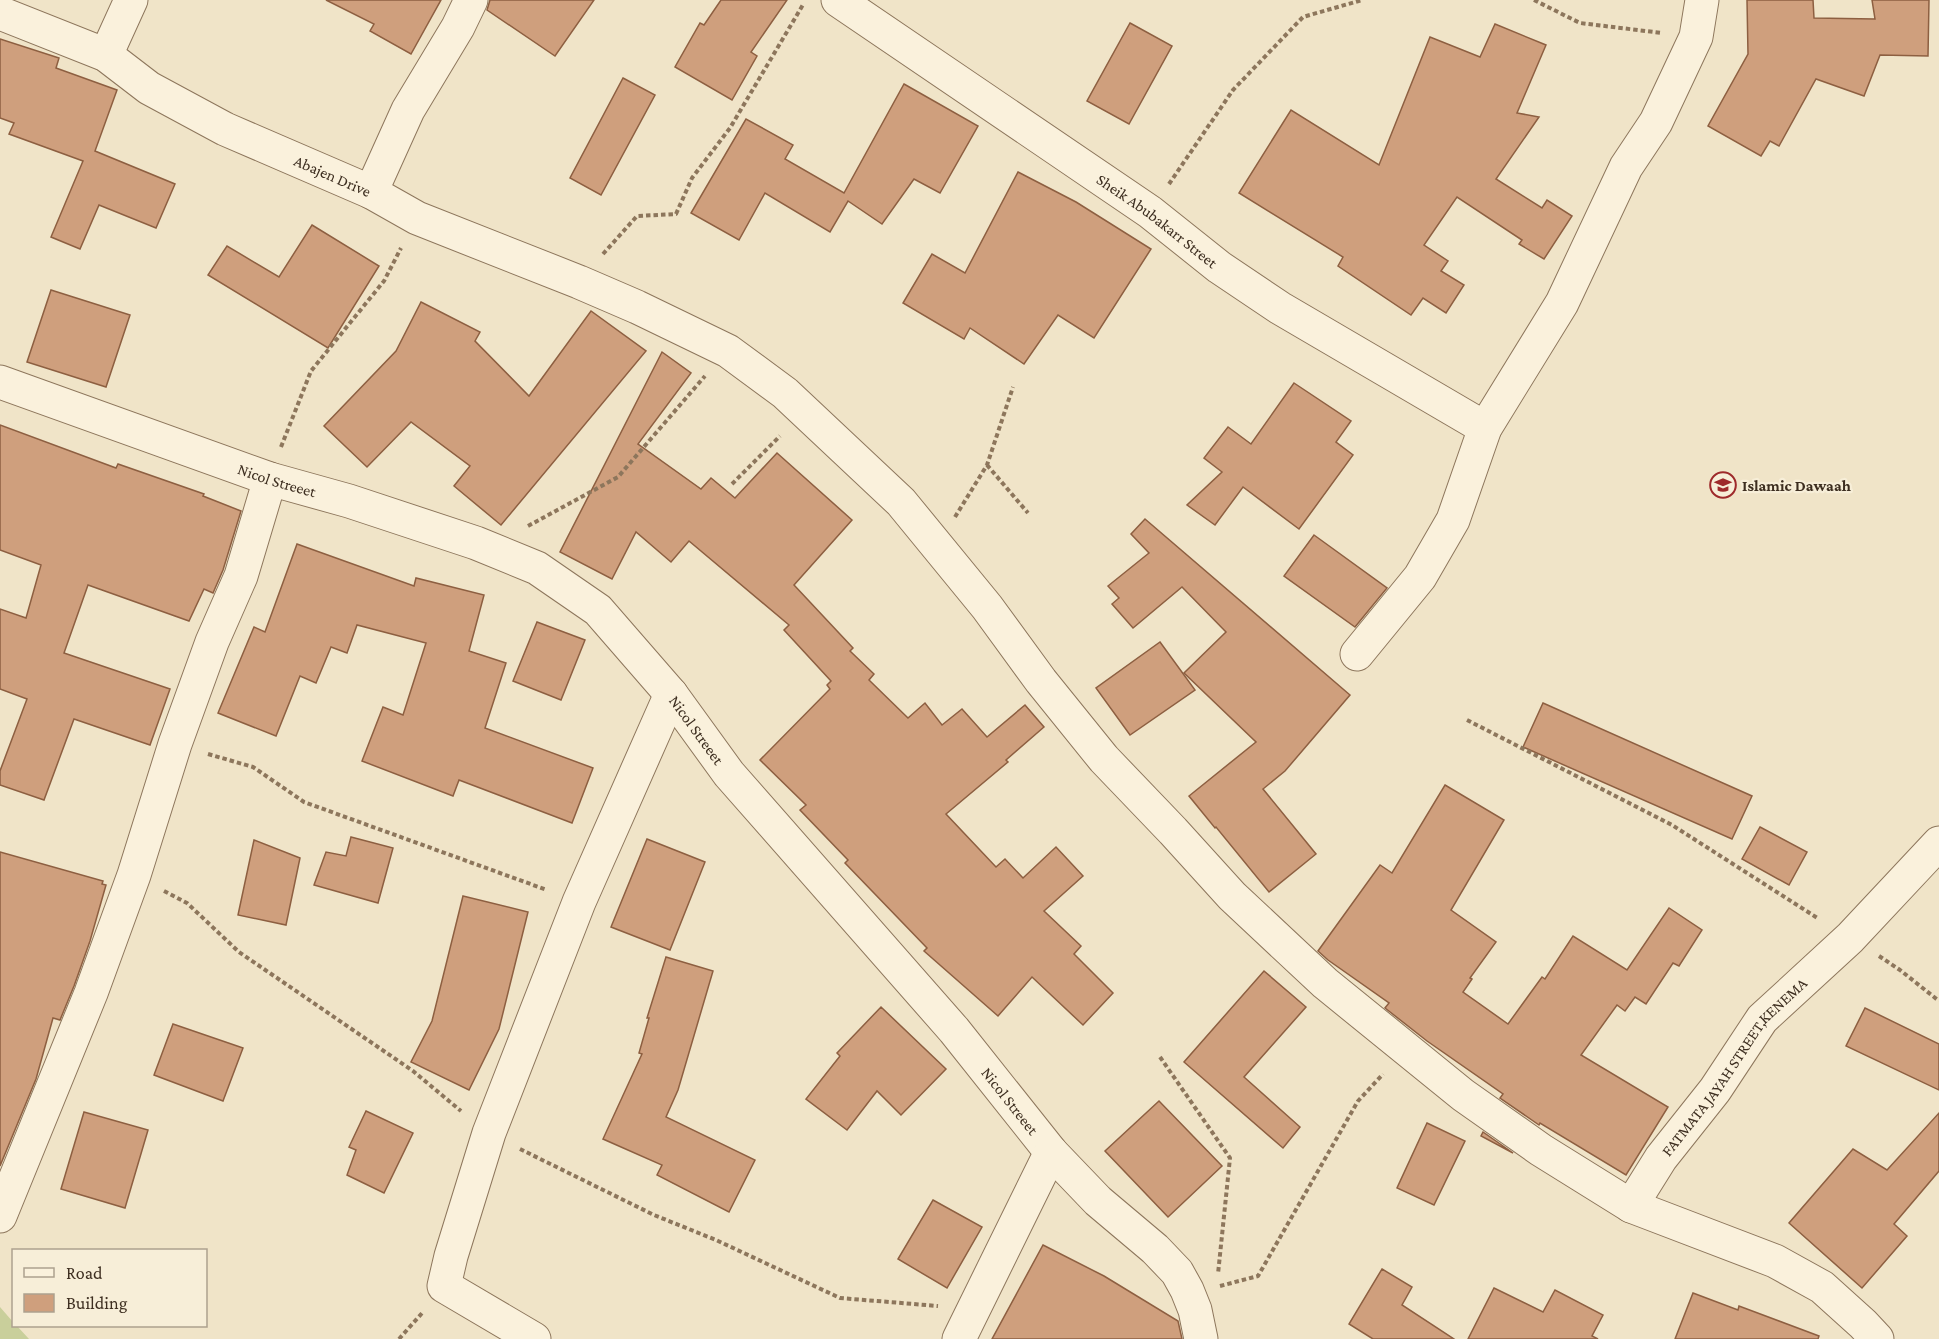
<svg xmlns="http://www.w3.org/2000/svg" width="1939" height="1339" font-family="'Crimson Pro',serif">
  <rect width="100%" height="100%" fill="#f0e4c8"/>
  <polygon fill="#c9cf9b" points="0,1307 13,1322 14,1326 17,1326 29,1339 0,1339"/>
  <g fill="#cf9f7d" stroke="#8d5f41" stroke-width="1.5">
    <polygon points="326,0 441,0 411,54 370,31 374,24"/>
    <polygon points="490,0 594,0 555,56 487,10"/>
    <polygon points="721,0 787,0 751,52 757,56 732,100 675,67 700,23 704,25"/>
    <polygon points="1747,0 1813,0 1814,18 1875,19 1872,0 1929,0 1928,56 1880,55 1864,96 1816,79 1779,146 1770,141 1761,156 1708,126 1748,54"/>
    <polygon points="1130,23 1172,46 1129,124 1087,101"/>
    <polygon points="1495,24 1546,45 1517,113 1539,117 1496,179 1542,208 1547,200 1572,216 1544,259 1519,244 1522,240 1457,197 1424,245 1448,261 1441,271 1464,285 1446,313 1423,298 1411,315 1338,266 1343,257 1239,193 1291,110 1379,165 1430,37 1480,57"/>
    <polygon points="0,39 59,58 56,68 117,90 95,151 175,184 156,228 99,205 80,249 51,237 83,161 9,134 14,123 0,118"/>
    <polygon points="623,78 655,95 601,195 570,178"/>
    <polygon points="904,84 978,126 940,193 914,179 882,224 848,201 830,232 765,193 739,240 691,213 746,119 793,145 785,159 844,193"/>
    <polygon points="1018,172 1076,202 1151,249 1094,338 1058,315 1024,364 970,328 964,339 903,303 932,254 965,273"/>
    <polygon points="312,225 379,266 328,348 208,275 227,246 279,277"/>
    <polygon points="51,290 130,315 106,387 27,362"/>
    <polygon points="421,302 480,332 475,341 529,396 591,311 646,351 501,525 454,486 470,466 411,422 367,467 324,426 396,351"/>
    <polygon points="662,352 691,373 638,444 701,489 711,478 735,498 777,453 852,520 794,585 853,648 850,651 874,674 869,680 908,718 925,703 942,725 962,709 987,737 1025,705 1044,727 1006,760 1008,762 946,814 996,867 1005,859 1023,878 1056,847 1083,876 1044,911 1081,946 1074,954 1113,993 1083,1025 1032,977 998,1016 924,951 927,948 845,863 848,860 800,810 806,805 760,760 830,689 827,685 831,681 784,630 789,625 689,541 671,562 636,532 612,579 560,552"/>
    <polygon points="1294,383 1351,421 1336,442 1353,455 1299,529 1243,487 1215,525 1187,505 1222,472 1204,458 1228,427 1251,444"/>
    <polygon points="0,425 116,468 118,464 204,494 203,496 241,511 223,570 213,593 204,589 189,621 88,585 64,653 170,689 150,745 74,719 44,800 0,785 0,771 27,699 0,689 0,609 26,618 41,565 0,550"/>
    <polygon points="1145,519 1350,695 1285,771 1263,789 1316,854 1269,892 1216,827 1215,828 1189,796 1256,742 1184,673 1226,632 1182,587 1133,628 1112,604 1119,598 1108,586 1149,553 1131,534"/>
    <polygon points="1314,535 1387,588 1355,627 1284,576"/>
    <polygon points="297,544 414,586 416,578 484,595 469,651 506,663 485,728 593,768 572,823 459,780 453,796 362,761 383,707 403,715 426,643 357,625 347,653 331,647 316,683 300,676 276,736 218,713 254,627 265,632"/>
    <polygon points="537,622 585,640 561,700 513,681"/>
    <polygon points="1160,642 1195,690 1130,735 1096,688"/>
    <polygon points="1543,703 1752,796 1732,839 1523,747"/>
    <polygon points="1445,785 1504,820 1451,910 1496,942 1470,978 1472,979 1463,992 1508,1024 1542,977 1545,979 1573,936 1627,970 1669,908 1702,930 1679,966 1673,963 1646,1004 1635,997 1625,1011 1617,1005 1581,1055 1668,1107 1626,1175 1540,1123 1539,1125 1500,1098 1503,1094 1427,1041 1385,1008 1389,1003 1328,960 1318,951 1380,865 1392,873"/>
    <polygon points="1760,827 1807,852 1789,885 1742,859"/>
    <polygon points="351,837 393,848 378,903 314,885 326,852 346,856"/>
    <polygon points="647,839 705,862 670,950 611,927"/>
    <polygon points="254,840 300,858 286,925 238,915"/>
    <polygon points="0,852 103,881 102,884 106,885 90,941 74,986 60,1020 53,1018 36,1079 0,1166"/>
    <polygon points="463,896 528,912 499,1029 469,1090 411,1062 432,1021"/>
    <polygon points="666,957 713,971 678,1090 666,1117 755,1160 729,1212 657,1175 662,1165 603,1139 642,1054 639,1053 649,1018 647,1018"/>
    <polygon points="1264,971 1306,1007 1244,1077 1300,1127 1283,1148 1184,1062"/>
    <polygon points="881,1007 946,1069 901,1115 877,1091 847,1130 806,1099 840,1056 837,1053"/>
    <polygon points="1865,1008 1939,1044 1939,1090 1846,1046"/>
    <polygon points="173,1024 243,1048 223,1101 154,1075"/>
    <polygon points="1159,1101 1222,1166 1168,1217 1105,1151"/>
    <polygon points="366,1111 413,1133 384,1193 347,1175 356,1150 349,1147"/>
    <polygon points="84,1112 148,1130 125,1208 61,1189"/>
    <polygon points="1939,1113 1939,1171 1894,1224 1907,1236 1862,1288 1789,1223 1853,1149 1887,1170"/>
    <polygon points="1427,1123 1465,1141 1434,1205 1397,1188"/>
    <polygon points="1483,1132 1513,1153 1481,1136"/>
    <polygon points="933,1200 982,1227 947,1288 898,1259"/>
    <polygon points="1043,1245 1104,1276 1178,1321 1182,1339 992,1339"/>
    <polygon points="1382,1269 1412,1287 1402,1305 1454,1339 1373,1339 1349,1324"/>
    <polygon points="1494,1288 1543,1312 1555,1290 1603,1315 1592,1336 1598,1339 1468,1339"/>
    <polygon points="1693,1293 1738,1310 1739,1306 1819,1336 1818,1339 1675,1339"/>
  </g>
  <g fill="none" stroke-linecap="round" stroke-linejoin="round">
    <g stroke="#8d765c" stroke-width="35">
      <g id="minor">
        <path id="s1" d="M 838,0 L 1150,212 L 1219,267 L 1280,308 L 1485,428"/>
        <path id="s2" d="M 0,13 L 106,55 L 149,88 L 225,129 L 371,192 L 408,110 L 458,27 L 471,0"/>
        <polyline points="106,55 131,0"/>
        <polyline points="371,192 417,218 579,282 637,307 728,351 785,393 901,502 987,607 1041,681 1104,759 1173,831 1232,896 1325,983 1463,1095 1541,1150 1631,1206 1775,1261 1822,1287 1863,1324 1877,1339"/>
        <path id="s3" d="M 0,382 L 270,479 L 349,501 L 476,543 L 537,568 L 598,610 L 671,694 L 729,774 L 954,1030 L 1051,1152 L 1098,1201 L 1155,1249 L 1177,1272 L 1187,1290 L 1195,1310 L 1201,1339"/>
        <polyline points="1357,654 1420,577 1453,520 1485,428 1562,303 1626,167 1656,122 1696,37 1702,0"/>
        <path id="s4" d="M 1631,1206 L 1661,1158 L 1715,1090 L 1762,1019 L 1850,938 L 1939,843"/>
        <polyline points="0,1216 91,993 134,875 175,744 212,642 241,576 270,479"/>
        <polyline points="534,1339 444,1286 451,1256 489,1133 579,902 671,694"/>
        <polyline points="959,1339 1051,1152"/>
      </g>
    </g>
    <g stroke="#8d765c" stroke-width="4" stroke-dasharray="4.5 3" stroke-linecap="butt">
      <polyline points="1534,0 1580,23 1662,33"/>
      <polyline points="1169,184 1233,90 1303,17 1362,0"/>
      <polyline points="603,254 637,216 676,214 692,178 730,128 804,3"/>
      <polyline points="281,447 311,371 384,281 401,248"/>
      <polyline points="987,465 1028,513"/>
      <polyline points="732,484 780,436"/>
      <polyline points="955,517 987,465 1013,387"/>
      <polyline points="528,526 618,477 705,376"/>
      <polyline points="1467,720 1672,825 1819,919"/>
      <polyline points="208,754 253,767 304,802 547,890"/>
      <polyline points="164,891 187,903 239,952 413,1071 461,1111"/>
      <polyline points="1879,956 1900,970 1939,1001"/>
      <polyline points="1160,1057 1230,1158 1218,1274"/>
      <polyline points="520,1149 654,1215 716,1240 840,1298 938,1306"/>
      <polyline points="1220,1286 1258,1276 1358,1101 1383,1074"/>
      <polyline points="399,1339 423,1312"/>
    </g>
    <use href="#minor" stroke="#faf1dc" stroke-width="33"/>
  </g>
  <defs>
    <g id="school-ring" transform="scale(1.35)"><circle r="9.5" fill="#f7eed8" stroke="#9e2a2b" stroke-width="1.5"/><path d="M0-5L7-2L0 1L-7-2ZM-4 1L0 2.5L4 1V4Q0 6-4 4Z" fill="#9e2a2b"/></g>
  </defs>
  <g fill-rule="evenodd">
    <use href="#school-ring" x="1723" y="485"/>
  </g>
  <g text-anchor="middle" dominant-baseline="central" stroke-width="4.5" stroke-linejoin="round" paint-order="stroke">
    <g font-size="16" fill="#3d2e20" stroke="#f7eed8">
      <text stroke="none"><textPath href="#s2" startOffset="372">Abajen Drive</textPath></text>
      <text stroke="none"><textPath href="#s1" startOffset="388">Sheik Abubakarr Street</textPath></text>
      <text stroke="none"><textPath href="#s3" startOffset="294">Nicol Streeet</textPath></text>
      <text stroke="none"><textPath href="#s3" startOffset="798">Nicol Streeet</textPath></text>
      <text stroke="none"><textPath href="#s4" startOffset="174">FATMATA JAYAH STREET,KENEMA</textPath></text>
      <text stroke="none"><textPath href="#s3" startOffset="1284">Nicol Streeet</textPath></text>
    </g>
    <g font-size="16" font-weight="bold" fill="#3d2e20" stroke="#f7eed8" text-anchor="start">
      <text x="1742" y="485">Islamic Dawaah</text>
    </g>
  </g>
  <rect x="12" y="1249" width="195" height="78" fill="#f7eed8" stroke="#ada18e" stroke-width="1.5"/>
  <rect x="24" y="1268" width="30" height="9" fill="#faf1dc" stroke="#ada18e" stroke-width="1.5"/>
  <text x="66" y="1279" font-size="18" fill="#3d2e20">Road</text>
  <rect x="24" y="1294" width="30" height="18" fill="#cf9f7d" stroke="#ada18e" stroke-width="1.5"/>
  <text x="66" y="1309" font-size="18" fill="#3d2e20">Building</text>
</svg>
